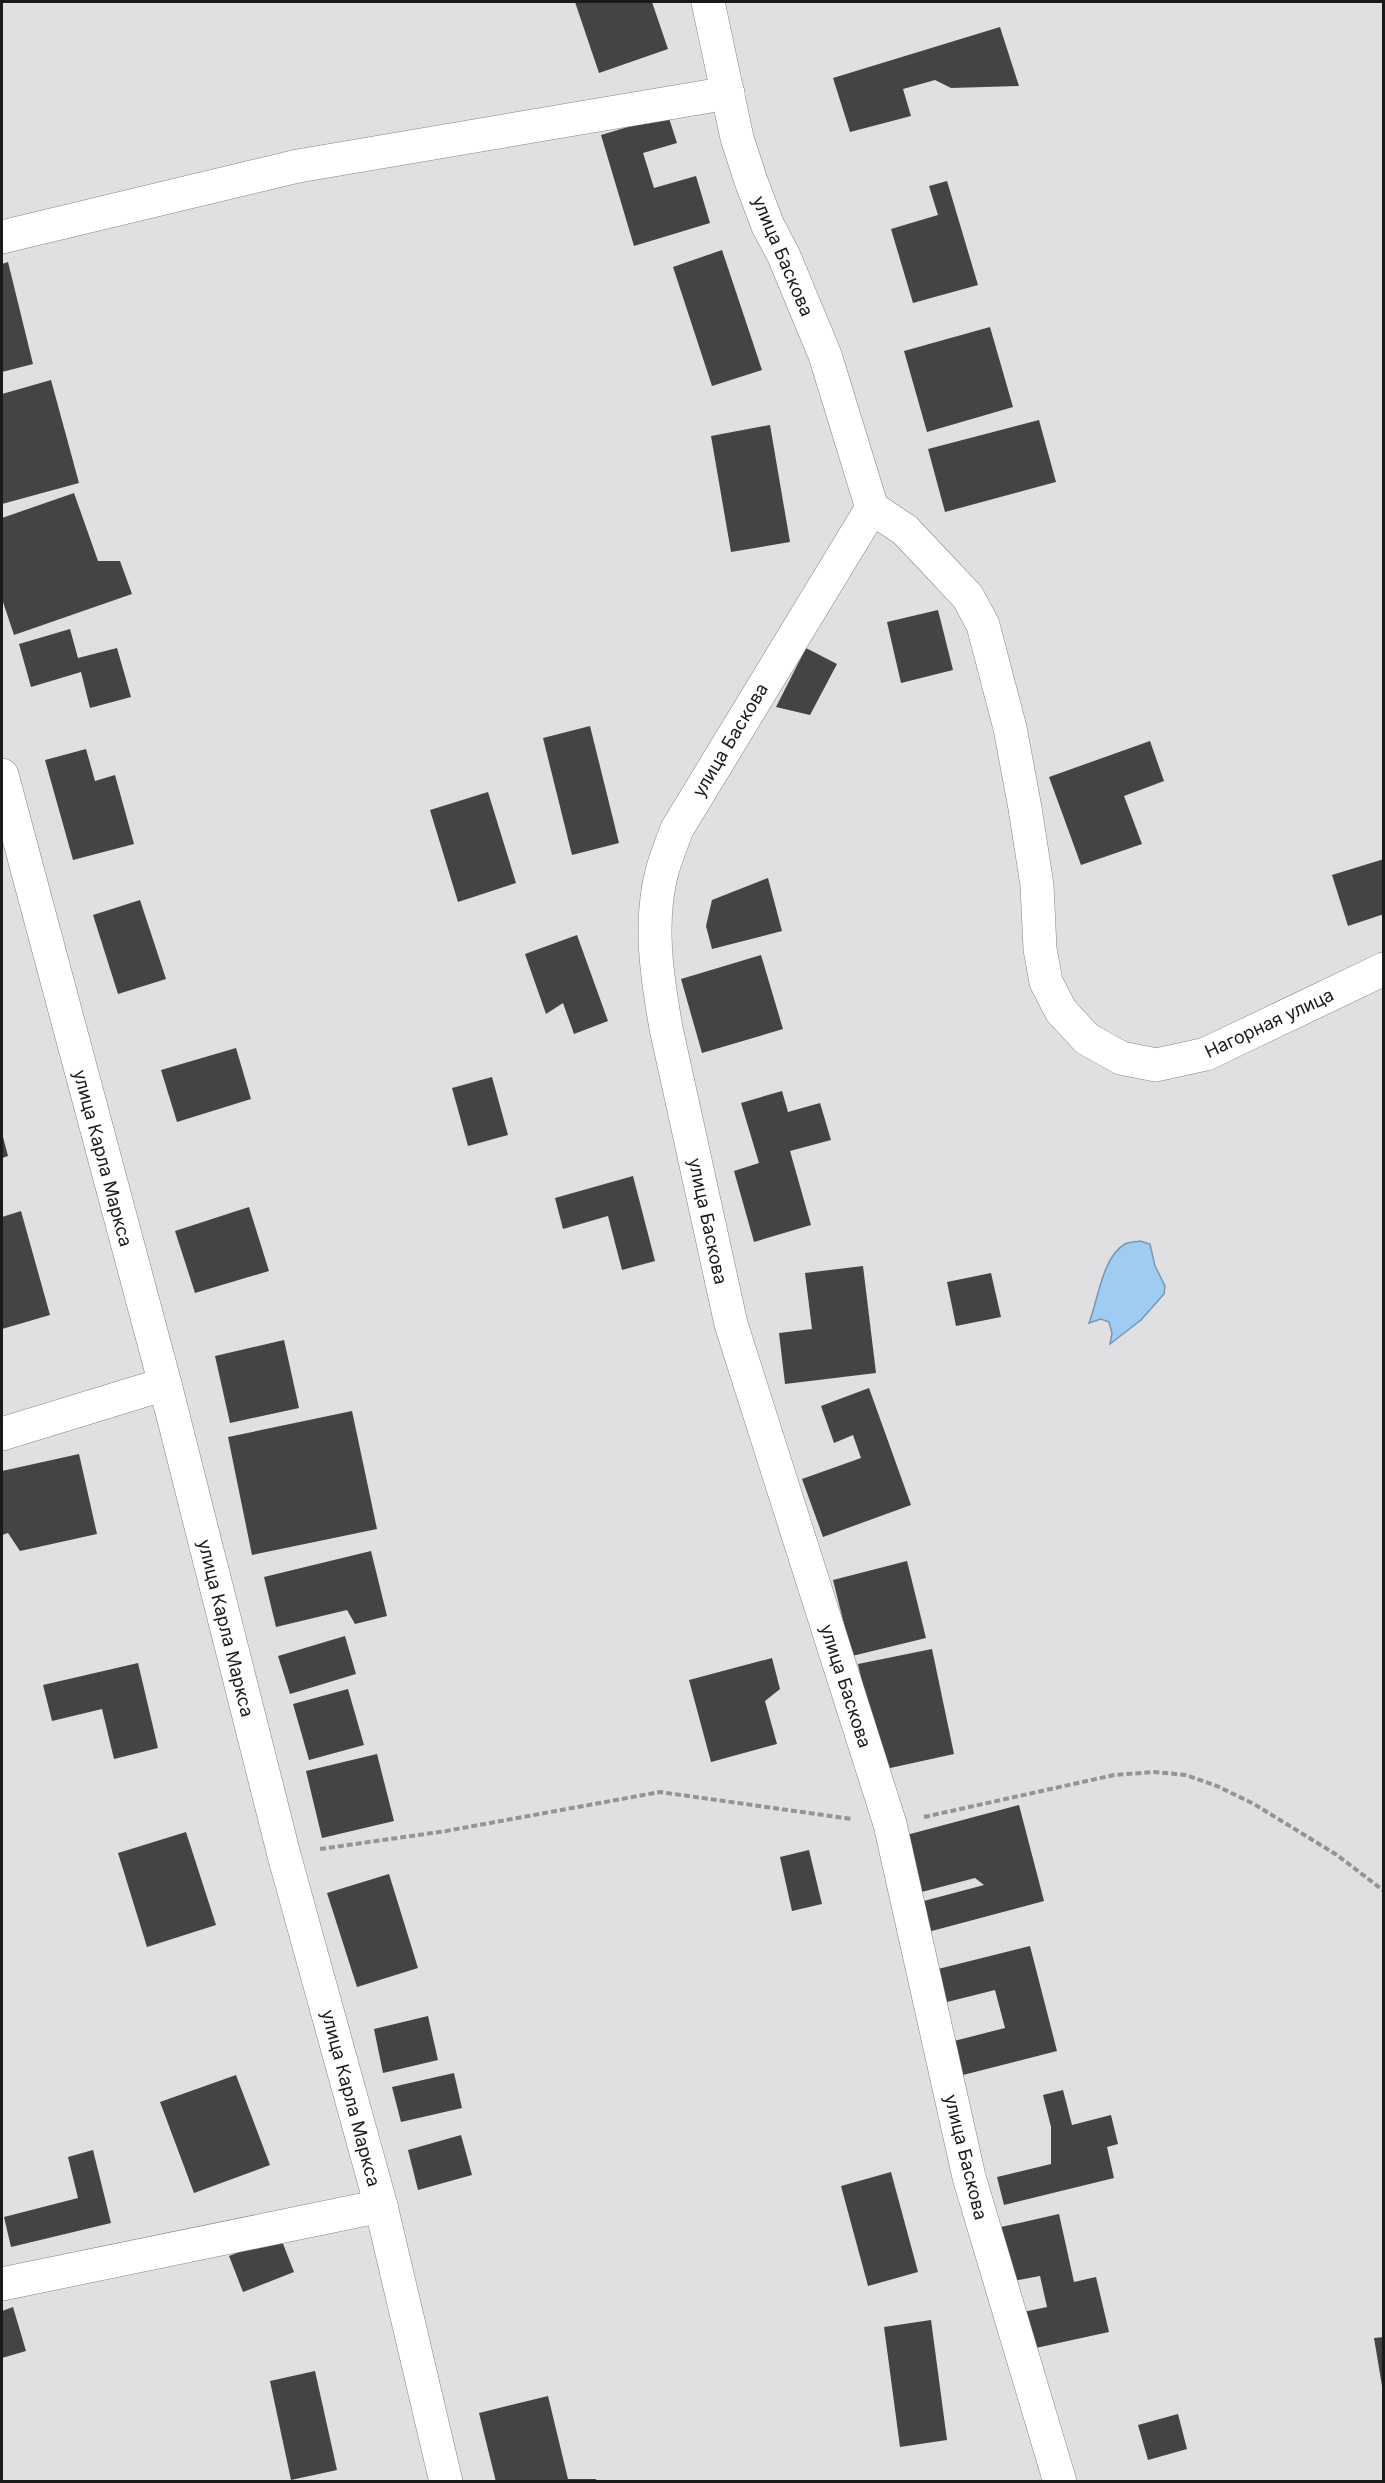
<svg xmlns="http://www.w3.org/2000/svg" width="1385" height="2483" font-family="Inter,sans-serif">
  <rect width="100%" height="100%" fill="#e0e0e2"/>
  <path fill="#9fcdf2" stroke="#7797b1" stroke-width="1.5" d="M 1140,1241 L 1150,1244 L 1155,1266 L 1165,1286 L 1164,1294 L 1141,1320 L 1110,1344 L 1112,1333 L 1109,1322 L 1101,1319 L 1089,1323 C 1098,1301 1102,1257 1125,1244 C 1129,1242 1136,1242 1140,1241 Z"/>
  <g fill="#444446">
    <polygon points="575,2 652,2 668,49 599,73"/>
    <polygon points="1000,27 1019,86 951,88 935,80 903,89 911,116 850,132 833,78"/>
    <polygon points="668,115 677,143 643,153 654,188 696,176 710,223 634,246 601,135"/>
    <polygon points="947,181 978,285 913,303 891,229 938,215 929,186"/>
    <polygon points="722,250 762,370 712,386 673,267"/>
    <polygon points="8,262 33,364 2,372 2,264"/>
    <polygon points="990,327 1013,407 927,432 904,351"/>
    <polygon points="51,380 79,483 2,504 2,394"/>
    <polygon points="1039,420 1056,482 945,512 928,449"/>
    <polygon points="770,425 790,542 731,552 711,436"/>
    <polygon points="74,493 98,561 120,561 132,594 14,635 2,599 2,518"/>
    <polygon points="938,610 953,670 901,683 887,622"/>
    <polygon points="70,629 78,658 117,648 131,697 90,708 81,672 31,687 19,644"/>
    <polygon points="806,648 837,664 810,715 776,707"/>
    <polygon points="590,726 619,843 572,855 543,738"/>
    <polygon points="1150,741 1164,781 1124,796 1142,844 1081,865 1049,777"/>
    <polygon points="86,749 95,781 115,775 134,844 73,860 45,760"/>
    <polygon points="488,792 516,883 458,902 430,810"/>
    <polygon points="1384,859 1384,914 1348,926 1332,875"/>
    <polygon points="768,878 782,931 712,949 706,926 712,900"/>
    <polygon points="140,900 166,979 118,994 93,915"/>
    <polygon points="577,935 608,1021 574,1034 563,1003 546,1014 525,954"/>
    <polygon points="761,955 783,1029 702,1053 681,979"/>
    <polygon points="236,1048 251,1099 177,1122 161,1070"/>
    <polygon points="492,1077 508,1135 468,1146 452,1088"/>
    <polygon points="782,1091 788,1112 820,1103 831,1140 790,1151 811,1225 754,1242 734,1171 759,1163 741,1103"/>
    <polygon points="2,1133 8,1156 2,1158"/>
    <polygon points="633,1176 655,1261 622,1270 608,1216 563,1229 555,1198"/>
    <polygon points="249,1207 269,1271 195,1293 175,1231"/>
    <polygon points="21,1211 50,1315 2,1329 2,1217"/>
    <polygon points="863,1266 876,1373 785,1384 779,1333 812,1329 805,1273"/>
    <polygon points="991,1273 1001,1317 956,1326 947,1282"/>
    <polygon points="284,1340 299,1408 230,1423 215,1356"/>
    <polygon points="869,1388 911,1505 823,1537 802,1479 861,1458 853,1435 834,1443 821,1406"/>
    <polygon points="352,1411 377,1529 252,1555 228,1437"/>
    <polygon points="79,1454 97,1534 20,1551 8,1533 2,1535 2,1471"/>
    <polygon points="371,1551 387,1616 355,1624 347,1610 276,1627 264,1577"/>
    <polygon points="907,1561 926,1638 852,1656 833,1580"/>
    <polygon points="345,1636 356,1674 290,1694 278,1656"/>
    <polygon points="932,1649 954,1754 881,1770 858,1664"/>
    <polygon points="772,1658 780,1689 765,1701 777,1744 711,1762 689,1680"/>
    <polygon points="138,1663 158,1748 114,1759 102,1709 52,1721 43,1685"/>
    <polygon points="348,1689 364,1745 309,1760 293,1704"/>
    <polygon points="377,1754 394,1821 322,1838 306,1771"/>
    <polygon points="1019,1805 1044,1901 928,1932 920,1902 984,1885 975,1878 914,1894 899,1837"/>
    <polygon points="186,1832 216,1925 147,1947 118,1853"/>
    <polygon points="809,1850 822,1904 792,1911 780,1857"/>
    <polygon points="389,1874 418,1968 357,1987 327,1893"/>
    <polygon points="1030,1946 1057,2051 963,2075 954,2041 1005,2028 995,1990 947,2002 938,1969"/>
    <polygon points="428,2016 438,2060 383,2073 374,2029"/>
    <polygon points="454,2073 462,2108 401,2122 392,2087"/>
    <polygon points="236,2075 270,2165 194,2193 160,2102"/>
    <polygon points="1063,2090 1072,2125 1111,2115 1118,2144 1107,2147 1114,2178 1004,2205 997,2177 1051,2164 1051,2127 1043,2095"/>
    <polygon points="461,2135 472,2175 418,2190 408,2150"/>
    <polygon points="93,2150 111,2223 11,2247 4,2217 78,2198 68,2157"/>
    <polygon points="891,2172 918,2272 868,2286 841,2186"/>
    <polygon points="1059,2214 1074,2282 1096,2277 1109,2332 1022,2351 1014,2314 1047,2307 1040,2276 1013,2281 1001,2227"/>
    <polygon points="280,2236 294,2272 243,2292 229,2256"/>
    <polygon points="13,2307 26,2351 2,2358 2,2311"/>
    <polygon points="931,2320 947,2440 900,2447 884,2327"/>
    <polygon points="1384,2337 1384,2386 1382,2386 1374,2338"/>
    <polygon points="315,2371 337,2470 291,2480 270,2381"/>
    <polygon points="548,2396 568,2479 596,2479 597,2482 496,2482 479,2413"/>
    <polygon points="1178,2414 1187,2449 1148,2460 1138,2425"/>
  </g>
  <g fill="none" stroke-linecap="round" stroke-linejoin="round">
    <g stroke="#848486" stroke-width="34">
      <g id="minor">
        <path d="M 708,2 L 737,138 L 751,181 L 768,226 L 783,254 L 825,355 L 872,508 L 677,829 C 672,842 667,855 663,868 C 648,920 657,977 666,1028 L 731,1324 L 890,1824 L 969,2177 L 1060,2482"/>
        <polyline points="2,237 298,166 728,93"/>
        <polyline points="872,508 905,530 939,566 968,597 983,625 1010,728 1025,808 1037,885 1040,949 1046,982 1061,1011 1087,1039 1121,1058 1156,1065 1206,1054 1384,969"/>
        <polyline points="2,775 165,1384 284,1855 381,2206 446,2482"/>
        <polyline points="2,1434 165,1384"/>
        <polyline points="2,2284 381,2206"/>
      </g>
    </g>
    <g stroke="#939495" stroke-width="4" stroke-dasharray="6 3" stroke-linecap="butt">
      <polyline points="924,1817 1114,1775 1154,1772 1186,1775 1217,1786 1254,1804 1337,1855 1384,1891"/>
      <polyline points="320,1849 446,1831 660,1792 852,1819"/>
    </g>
    <use href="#minor" stroke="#fff" stroke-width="33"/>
  </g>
  <g text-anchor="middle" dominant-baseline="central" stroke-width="6" stroke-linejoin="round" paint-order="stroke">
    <g font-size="18" fill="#191a1a" stroke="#fff">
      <text transform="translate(783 256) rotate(67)">улица Баскова</text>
      <text transform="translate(730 740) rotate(-59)">улица Баскова</text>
      <text transform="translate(1269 1023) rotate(-25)">Нагорная улица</text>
      <text transform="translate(103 1158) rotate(75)">улица Карла Маркса</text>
      <text transform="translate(708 1221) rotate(78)">улица Баскова</text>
      <text transform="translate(226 1628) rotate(76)">улица Карла Маркса</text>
      <text transform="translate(846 1686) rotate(72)">улица Баскова</text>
      <text transform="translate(351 2098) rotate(75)">улица Карла Маркса</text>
      <text transform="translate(966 2157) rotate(76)">улица Баскова</text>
    </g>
  </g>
  <rect width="1385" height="2483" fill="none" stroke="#191a1a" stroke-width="6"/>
</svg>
